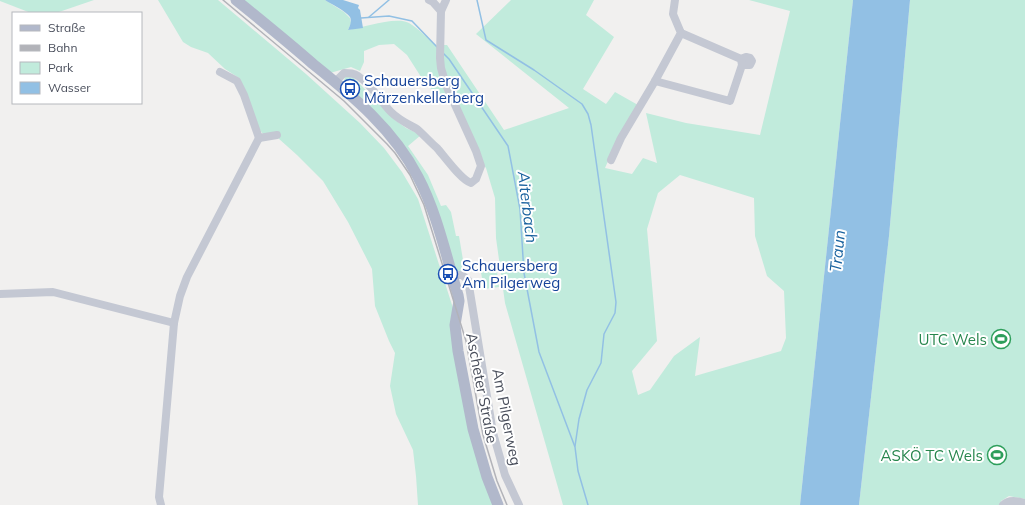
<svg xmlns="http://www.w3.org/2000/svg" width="1025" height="505" font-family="Mulish,sans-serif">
  <rect width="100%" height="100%" fill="#f1f0ef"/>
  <g fill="#c1ebdc" fill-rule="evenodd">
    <polygon points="0,0 94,0 56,13 31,13 0,1"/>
    <polygon points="158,0 218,0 306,74 360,123 384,148 402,172 418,199 453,308 494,505 418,505 416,476 413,450 396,414 390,386 395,353 389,341 375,306 372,269 348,222 323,181 297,155 278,138 263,134 256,125 239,78 225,69 208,53 191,47 183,42"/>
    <path d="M 241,0 L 325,0 L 344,12 L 350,18 L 351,23 L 348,30 C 363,28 395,16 409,23 C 418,28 428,39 436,45 L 447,45 L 504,130 L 569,108 L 476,34 L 511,0 L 594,0 L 586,15 L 614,37 L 583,89 L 606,104 L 615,92 L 638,105 L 619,136 L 605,168 L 632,174 L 643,158 L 657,163 L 646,113 L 686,123 L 760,135 L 790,11 L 749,0 L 853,0 L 800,505 L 563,505 L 505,303 L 496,238 L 495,198 L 486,168 L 482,163 L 452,95 L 443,102 L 423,80 L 407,55 L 394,44 L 379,45 L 364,51 L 364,62 L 360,71 L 351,67 L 330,73 ZM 680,175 L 754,198 L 755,236 L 767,276 L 784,291 L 786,338 L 781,351 L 695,376 L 700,337 L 674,356 L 650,390 L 638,395 L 632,371 L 657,341 L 647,229 L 658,193 Z"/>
    <polygon points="910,0 1025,0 1025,499 1009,496 1001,501 1001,505 859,505 889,236"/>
    <polygon points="345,76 352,76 395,120 406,128 421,135 408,146 428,175 441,206 446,205 451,212 456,236 459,236 463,260 472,271 455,272 423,178 344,82"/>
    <polygon points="496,264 499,287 484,289 480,267"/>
  </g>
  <g fill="#92c0e4">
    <path d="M 325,0 L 343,0 L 359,5 L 358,8 L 360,10 L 363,28 L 348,30 C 350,26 352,21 350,17 C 346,11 331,4 325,0 Z"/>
    <polygon points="853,0 910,0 889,236 859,505 800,505"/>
  </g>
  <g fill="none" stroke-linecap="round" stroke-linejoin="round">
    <g stroke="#92c0e4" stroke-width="1.5">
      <polyline points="477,0 486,40 534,70 582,104 588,114 591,125 616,302 615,313 604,334 601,363 587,390 579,419 575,446"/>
      <polyline points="369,17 389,0"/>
      <polyline points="361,18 389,16 412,21 437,47"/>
      <polyline points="443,53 449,59 508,146 520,209 524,273 539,352 575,447 578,471 588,505"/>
    </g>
    <g stroke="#c4c8d3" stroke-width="8">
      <polyline points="429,0 433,2 441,11"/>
      <polyline points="741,59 746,57 750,58 752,61 750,65 742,65"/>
      <polyline points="220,72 237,81 244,95 259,138"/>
      <polyline points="655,81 730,101 742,65 741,59 681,33"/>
      <path d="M 335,82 L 344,73 C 350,73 354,73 358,76 C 372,85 380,101 391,112 C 399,120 408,124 417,129 C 424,135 430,142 437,148 C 445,157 461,180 471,183 L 476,179 L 481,166 L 476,151 L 446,85 L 441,68 L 440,58 L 441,11 L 446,0"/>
      <polyline points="259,138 277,135"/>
      <polyline points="611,160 621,138 655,81 681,33 673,14 675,0"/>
      <polyline points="452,275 462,275 468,280 493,433 505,475 519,505"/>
      <polyline points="0,294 53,292 174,323"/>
      <polyline points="161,505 159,497 174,323 180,296 187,277 259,138"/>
      <path d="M 1003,505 C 1010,499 1017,501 1025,503"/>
    </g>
    <path stroke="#b1b8cb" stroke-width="11" d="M 236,0 C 262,21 288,42 313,64 C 353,96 394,130 418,177 C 437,213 446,256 458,295 L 459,301 L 455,325 L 458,351 L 473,429 L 487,477 L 498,505"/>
    <polyline stroke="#b2b3b9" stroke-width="1.5" points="223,0 344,101 387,144 395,153 410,175 424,205 466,341 483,435 497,481 507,505"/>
  </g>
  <defs>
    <g id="bus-ring" transform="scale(1)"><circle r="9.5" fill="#fff" stroke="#1a4fb4" stroke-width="1.5"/><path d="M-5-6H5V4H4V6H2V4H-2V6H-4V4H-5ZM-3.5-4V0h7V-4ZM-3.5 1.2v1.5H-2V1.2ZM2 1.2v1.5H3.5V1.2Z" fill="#1a4fb4"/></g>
    <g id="stadium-ring" transform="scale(1)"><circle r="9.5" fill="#fff" stroke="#2e9e5b" stroke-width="1.5"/><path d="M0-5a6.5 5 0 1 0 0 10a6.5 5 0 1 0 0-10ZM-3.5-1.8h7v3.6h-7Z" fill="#2e9e5b"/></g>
  </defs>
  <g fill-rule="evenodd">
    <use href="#bus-ring" x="350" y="89"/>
    <use href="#bus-ring" x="448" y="274"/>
    <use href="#stadium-ring" x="1001" y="339"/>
    <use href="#stadium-ring" x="997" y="455"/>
  </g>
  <g text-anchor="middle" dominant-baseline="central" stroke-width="4" stroke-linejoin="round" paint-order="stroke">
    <g font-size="15" fill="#164399" stroke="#fff" text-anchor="start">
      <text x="364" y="80">Schauersberg<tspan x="364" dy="17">Märzenkellerberg</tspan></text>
      <text x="462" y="265">Schauersberg<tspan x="462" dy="17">Am Pilgerweg</tspan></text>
    </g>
    <g font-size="15" fill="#27864d" stroke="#fff" text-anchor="end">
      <text x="987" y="339">UTC Wels</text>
      <text x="983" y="455">ASKÖ TC Wels</text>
    </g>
    <g font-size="15" fill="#494e5b" stroke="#fff">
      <text transform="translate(482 388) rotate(79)">Ascheter Straße</text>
      <text transform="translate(507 417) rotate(79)">Am Pilgerweg</text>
    </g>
    <g font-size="16" font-style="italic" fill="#19629e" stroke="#fff">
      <text transform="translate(528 207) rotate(83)">Aiterbach</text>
      <text transform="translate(837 251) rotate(-84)">Traun</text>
    </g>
  </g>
  <rect x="12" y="12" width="130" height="92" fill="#ffffff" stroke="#b6b8bd"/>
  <rect x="20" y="25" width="20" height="6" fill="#b1b8cb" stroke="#b6b8bd"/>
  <text x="48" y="32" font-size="12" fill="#494e5b">Straße</text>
  <rect x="20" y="45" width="20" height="6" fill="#b2b3b9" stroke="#b6b8bd"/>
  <text x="48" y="52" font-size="12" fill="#494e5b">Bahn</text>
  <rect x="20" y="62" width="20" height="12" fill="#c1ebdc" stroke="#b6b8bd"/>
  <text x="48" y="72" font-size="12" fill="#494e5b">Park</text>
  <rect x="20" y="82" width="20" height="12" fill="#92c0e4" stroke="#b6b8bd"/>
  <text x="48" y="92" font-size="12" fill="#494e5b">Wasser</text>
</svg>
